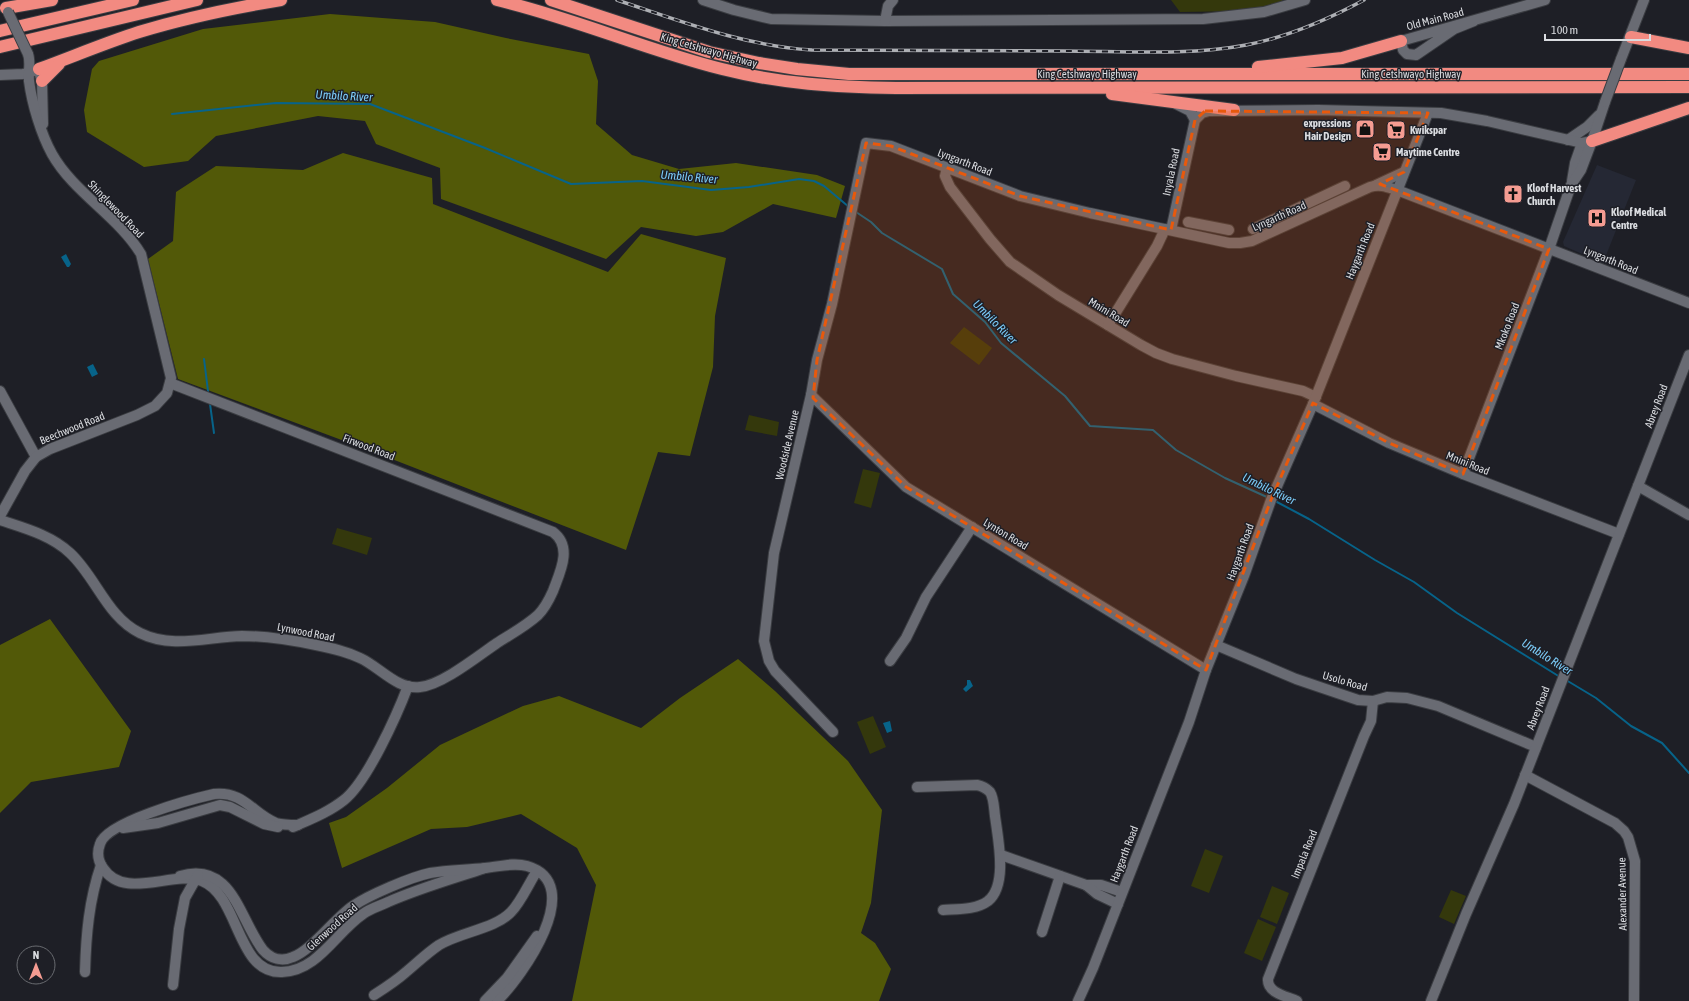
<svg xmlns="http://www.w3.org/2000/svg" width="1689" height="1001" font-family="'Asap Condensed',sans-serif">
  <rect width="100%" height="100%" fill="#1e1f26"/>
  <polygon fill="#252834" points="1597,165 1636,180 1603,263 1564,246 1563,242"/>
  <g fill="#34380c">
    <polygon points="1171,0 1282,0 1283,2 1244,11 1180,12"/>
    <polygon points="964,327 992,348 979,365 950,343"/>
    <polygon points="749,415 779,422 777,436 745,430"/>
    <polygon points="863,469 880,473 871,508 854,503"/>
    <polygon points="337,528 372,538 367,555 332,544"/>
    <polygon points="873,716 886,747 870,754 857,722"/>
    <polygon points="1205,849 1223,856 1209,893 1191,886"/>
    <polygon points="1272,886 1289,893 1277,924 1260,917"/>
    <polygon points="1451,890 1466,896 1454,924 1439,917"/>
    <polygon points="1258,919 1276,927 1262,961 1244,953"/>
  </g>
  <g fill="#525908">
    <polygon points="330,14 435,22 506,38 589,54 598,81 596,124 632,155 679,169 736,163 817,175 845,186 836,218 773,204 723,232 696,236 641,227 606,259 441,199 440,168 376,144 365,121 318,116 216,136 188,161 144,167 87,132 84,110 92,69 99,61 203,29"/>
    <polygon points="343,153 432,178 433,204 608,272 641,234 726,258 715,316 713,367 690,456 658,452 626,550 379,454 178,379 148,259 173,241 176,192 216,166 303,170"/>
    <polygon points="50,619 131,731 119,767 31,782 0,813 0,645"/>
    <polygon points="738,659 775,691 848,761 882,810 871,903 861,933 875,943 891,969 879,1001 572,1001 596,885 577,848 521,814 467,827 431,829 342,868 329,823 346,817 387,788 440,745 523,706 559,696 641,728 680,698"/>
  </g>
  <g fill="#076389">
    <polygon points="66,254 71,264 69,267 67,267 61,257"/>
    <polygon points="93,364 98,374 92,377 87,367"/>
    <polygon points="967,680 970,680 973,686 966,692 963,689 967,685"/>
    <polygon points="890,721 892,731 887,733 883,723"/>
  </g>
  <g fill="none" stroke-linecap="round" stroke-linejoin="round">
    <g stroke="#076389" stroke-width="2">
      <polyline points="172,114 276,103 370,104 485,148 571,184 642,181 711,190 749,187 799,179 814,181 824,186 849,207"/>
      <polyline points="856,212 871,222 882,233 942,269 953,294 985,322 1001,343 1065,396 1090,426 1153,430 1176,450 1225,478 1269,498"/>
      <polyline points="204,359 208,391"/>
      <polyline points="210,404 214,433"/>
      <polyline points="1275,501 1309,519 1375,560 1414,582 1457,613 1560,677"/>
      <polyline points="1566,680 1596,698 1631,726 1662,743 1689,773"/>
    </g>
    <g stroke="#3a3c41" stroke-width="12">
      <g id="minor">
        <polyline points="703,0 734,10 771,19 885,21 1203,19 1264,12 1305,0"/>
        <polyline points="885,21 888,6 893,0"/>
        <polyline points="1474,21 1454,29 1416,55 1407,54 1403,50 1401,41 1545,0"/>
        <polyline points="1621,59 1644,0"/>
        <polyline points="0,75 23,74 34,71"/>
        <polyline points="40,75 42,81 43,124"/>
        <polyline points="1176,104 1190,111 1195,120"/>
        <polyline points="1568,140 1587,127 1599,115"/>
        <polyline points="947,168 945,176 950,187 990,239 1010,262 1058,295 1141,345 1156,353 1172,359 1236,376 1303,391 1316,397"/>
        <polyline points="1572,181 1575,163 1582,143"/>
        <polyline points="1376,185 1404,172"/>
        <polyline points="1188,222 1229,230"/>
        <polyline points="1253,229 1345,186"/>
        <polyline points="1171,230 1195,120 1202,113 1209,111 1318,110 1441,113 1487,121 1582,143 1592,141"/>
        <polyline points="1108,325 1157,246 1165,229"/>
        <polyline points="0,391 36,457"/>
        <polyline points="811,395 906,487 1206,670"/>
        <polyline points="1313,404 1389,443 1463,474 1619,534"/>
        <polyline points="1463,474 1549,249 1571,185 1581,170 1592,141 1605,102"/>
        <polyline points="1638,486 1689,515"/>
        <path d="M 0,516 L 25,471 L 36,457 L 50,449 L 137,415 L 155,406 L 167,393 L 171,378 L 141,254 C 118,216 74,193 52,154 C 41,134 32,104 29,81 C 28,72 31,62 28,54"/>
        <path d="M 0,520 C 24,528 51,535 70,553 C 96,577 107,617 140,633 C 172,649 207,637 242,636 C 267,636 291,640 316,645 C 331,648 346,651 360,658 C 380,667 397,690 420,687 C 442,685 478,656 497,643 C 511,634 526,626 538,615 C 545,608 549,600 553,591 C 560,572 573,547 553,532 L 170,383"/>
        <polyline points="1216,645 1296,679 1358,700 1373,701 1387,697 1407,698 1438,706 1536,747"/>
        <polyline points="890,661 906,638 926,597 972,527"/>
        <path d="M 833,732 L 775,671 L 769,661 L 764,641 L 774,553 L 811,395 L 817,360 L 832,304 L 866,143 L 891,146 L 1020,196 L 1090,213 L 1229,243 L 1240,243 L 1252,241 L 1370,187 C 1380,184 1387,187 1397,190 L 1689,303"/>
        <polyline points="1525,775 1615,823 1624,831 1628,837 1635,861 1634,1001"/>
        <path d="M 917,787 L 977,785 C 982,786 986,788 990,792 C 994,798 994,809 995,816 C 998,839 1008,885 988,901 C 976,910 957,909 943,910"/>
        <path d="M 298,825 C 291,825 283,825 276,823 C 253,814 244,791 214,794 C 192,799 106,822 100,844 C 97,852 98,861 103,868 C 124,901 173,870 202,881 C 240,896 236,974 282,972 C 318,971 336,932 363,914 C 371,908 380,906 388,902 C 420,888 452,879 485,868"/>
        <path d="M 293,827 C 311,819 329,812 344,800 C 367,782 397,715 408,686"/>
        <polyline points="123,828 158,823 220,805 230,807 264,824 278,827"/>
        <polyline points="1001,855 1086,885 1101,885 1122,892"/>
        <path d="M 180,876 C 233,861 239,919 263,950 C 271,959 282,962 293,957 C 312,950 334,919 353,906 C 369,895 411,877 430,873 C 448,870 466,870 485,868 C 498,867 513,862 527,866 C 588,884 522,977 497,1001"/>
        <polyline points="1086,885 1097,894 1118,904"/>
        <polyline points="1042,932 1060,876"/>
        <path d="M 85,972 C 86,935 89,900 101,865"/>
        <polyline points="173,985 179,929 185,898 198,875"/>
        <path d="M 374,995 C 385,988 396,981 406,972 C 417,963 427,953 439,945 C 460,932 495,929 511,912 C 521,902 529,883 537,871"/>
        <polyline points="485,1001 507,978 537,936"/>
        <polyline points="1078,1001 1093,968 1189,722 1206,670 1244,576 1271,500 1313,404 1428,113"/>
        <path d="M 1297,1001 C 1286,996 1267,993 1268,979 L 1364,736 L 1371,721 L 1373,701"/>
        <polyline points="1431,1001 1466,914 1514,804 1689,355"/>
      </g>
    </g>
    <g stroke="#3a3c41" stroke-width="14">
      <g id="highway">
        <path d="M 497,0 C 574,18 646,50 722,69 C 781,84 836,87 896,88 L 1689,87"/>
        <polyline points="551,0 709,52 759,63 797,69 849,74 1689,74"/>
        <polyline points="6,8 52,0"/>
        <polyline points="0,31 133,0"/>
        <polyline points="1631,37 1689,48"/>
        <polyline points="0,47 197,0"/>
        <polyline points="1258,67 1342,58 1401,41"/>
        <path d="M 39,69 C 72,57 105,43 139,32 C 185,18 233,8 281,0"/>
        <polyline points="42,81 59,64"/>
        <polyline points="1112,94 1234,110"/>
        <polyline points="1592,141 1689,108"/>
      </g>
    </g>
    <use href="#minor" stroke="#696b73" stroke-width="10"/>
    <use href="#highway" stroke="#f28a81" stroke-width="12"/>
    <g stroke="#adafb4" stroke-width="3.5">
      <path id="rail" d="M 617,0 C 681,21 744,46 812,50 C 895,50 979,51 1062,51 C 1121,51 1189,56 1246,45 C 1288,37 1327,20 1364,0"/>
    </g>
    <use href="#rail" stroke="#1e1f26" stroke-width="2" stroke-dasharray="6" stroke-linecap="butt"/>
    <g stroke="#3a3c41" stroke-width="12" stroke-linecap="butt">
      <g id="minor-bridge">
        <polyline points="8,12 28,54"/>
        <polyline points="1605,102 1621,59"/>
      </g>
    </g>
    <use href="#minor-bridge" stroke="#696b73" stroke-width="10"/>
  </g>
  <path fill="#e8590c" fill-opacity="0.2" stroke="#e8590c" stroke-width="3" stroke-dasharray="8 5" stroke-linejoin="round" d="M 1205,111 L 1428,113 L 1404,172 L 1380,184 L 1549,249 L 1463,474 L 1389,443 L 1313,403 L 1271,500 L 1206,670 L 906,487 L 813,398 L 817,360 L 866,143 L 891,146 L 1020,196 L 1171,230 L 1195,120 Z"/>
  <defs>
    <g id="shop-square" transform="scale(1)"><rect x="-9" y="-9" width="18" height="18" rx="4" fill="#f59c92" stroke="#1e1f26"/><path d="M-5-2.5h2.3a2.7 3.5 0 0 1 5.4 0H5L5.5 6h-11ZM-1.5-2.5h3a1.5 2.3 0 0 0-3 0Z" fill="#111"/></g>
    <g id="supermarket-square" transform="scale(1)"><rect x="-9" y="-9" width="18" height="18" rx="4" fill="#f59c92" stroke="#1e1f26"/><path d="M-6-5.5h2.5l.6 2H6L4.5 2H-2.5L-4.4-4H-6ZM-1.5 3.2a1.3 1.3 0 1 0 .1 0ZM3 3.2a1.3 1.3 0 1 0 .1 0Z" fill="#111"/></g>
    <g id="church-square" transform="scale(1)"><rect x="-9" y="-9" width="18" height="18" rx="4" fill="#f59c92" stroke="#1e1f26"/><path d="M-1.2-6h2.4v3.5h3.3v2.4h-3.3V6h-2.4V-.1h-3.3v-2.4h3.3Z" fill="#111"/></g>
    <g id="hospital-square" transform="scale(1)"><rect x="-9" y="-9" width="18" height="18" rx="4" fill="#f59c92" stroke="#1e1f26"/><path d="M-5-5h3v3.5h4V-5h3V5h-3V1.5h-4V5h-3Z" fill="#111"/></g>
  </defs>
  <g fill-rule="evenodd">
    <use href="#shop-square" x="1365" y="129"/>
    <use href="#supermarket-square" x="1396" y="130"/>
    <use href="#supermarket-square" x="1382" y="152"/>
    <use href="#church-square" x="1513" y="194"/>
    <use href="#hospital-square" x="1597" y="218"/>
  </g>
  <g text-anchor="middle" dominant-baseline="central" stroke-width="3" stroke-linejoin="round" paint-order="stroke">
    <g font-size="11" fill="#dadce0" stroke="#1e1f26">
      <text transform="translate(1435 19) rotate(-15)">Old Main Road</text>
      <text transform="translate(709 50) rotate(16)">King Cetshwayo Highway</text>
      <text x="1087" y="74">King Cetshwayo Highway</text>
      <text x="1411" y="74">King Cetshwayo Highway</text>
      <text transform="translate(965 162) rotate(21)">Lyngarth Road</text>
      <text transform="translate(1171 172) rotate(-78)">Inyala Road</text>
      <text transform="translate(116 209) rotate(46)">Shinglewood Road</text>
      <text transform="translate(1279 216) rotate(-24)">Lyngarth Road</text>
      <text transform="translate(1360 251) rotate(-68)">Haygarth Road</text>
      <text transform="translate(1611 260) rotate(22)">Lyngarth Road</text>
      <text transform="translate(1109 312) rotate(31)">Mnini Road</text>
      <text transform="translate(1507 326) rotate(-69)">Mkoko Road</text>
      <text transform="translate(1656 406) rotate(-69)">Abrey Road</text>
      <text transform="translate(72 428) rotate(-22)">Beechwood Road</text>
      <text transform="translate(787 445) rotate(-77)">Woodside Avenue</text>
      <text transform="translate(369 447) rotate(21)">Firwood Road</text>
      <text transform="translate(1468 463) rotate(22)">Mnini Road</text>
      <text transform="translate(1006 534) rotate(31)">Lynton Road</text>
      <text transform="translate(1240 552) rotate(-70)">Haygarth Road</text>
      <text transform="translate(306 632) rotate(11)">Lynwood Road</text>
      <text transform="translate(1345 681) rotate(16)">Usolo Road</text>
      <text transform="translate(1538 708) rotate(-69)">Abrey Road</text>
      <text transform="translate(1124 854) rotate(-69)">Haygarth Road</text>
      <text transform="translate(1304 854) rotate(-68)">Impala Road</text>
      <text transform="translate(1622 894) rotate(-91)">Alexander Avenue</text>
      <text transform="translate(332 927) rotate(-42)">Glenwood Road</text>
    </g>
    <g font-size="11" font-weight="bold" fill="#dadce0" stroke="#1e1f26" text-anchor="start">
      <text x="1351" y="123" text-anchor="end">expressions<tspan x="1351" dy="13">Hair Design</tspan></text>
      <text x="1410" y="130">Kwikspar</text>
      <text x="1396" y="152">Maytime Centre</text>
      <text x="1527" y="188">Kloof Harvest<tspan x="1527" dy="13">Church</tspan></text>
      <text x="1611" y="212">Kloof Medical<tspan x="1611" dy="13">Centre</tspan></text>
    </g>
    <g font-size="12" font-style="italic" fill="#7dcdfa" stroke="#1e1f26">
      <text transform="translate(344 96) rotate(3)">Umbilo River</text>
      <text transform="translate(689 177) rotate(5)">Umbilo River</text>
      <text transform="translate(995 322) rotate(45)">Umbilo River</text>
      <text transform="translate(1269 489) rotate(26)">Umbilo River</text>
      <text transform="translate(1547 657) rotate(32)">Umbilo River</text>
    </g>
  </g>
  <g transform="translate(36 965)"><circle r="19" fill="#1e1f26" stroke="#696b70"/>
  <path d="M0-3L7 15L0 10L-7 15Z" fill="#f59c92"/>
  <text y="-6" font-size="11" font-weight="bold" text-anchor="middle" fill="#dadce0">N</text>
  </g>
  <path d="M1545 34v6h105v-6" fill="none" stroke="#dadce0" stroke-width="2"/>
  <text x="1551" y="34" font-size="12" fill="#dadce0" stroke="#1e1f26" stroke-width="3" paint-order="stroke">100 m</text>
</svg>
